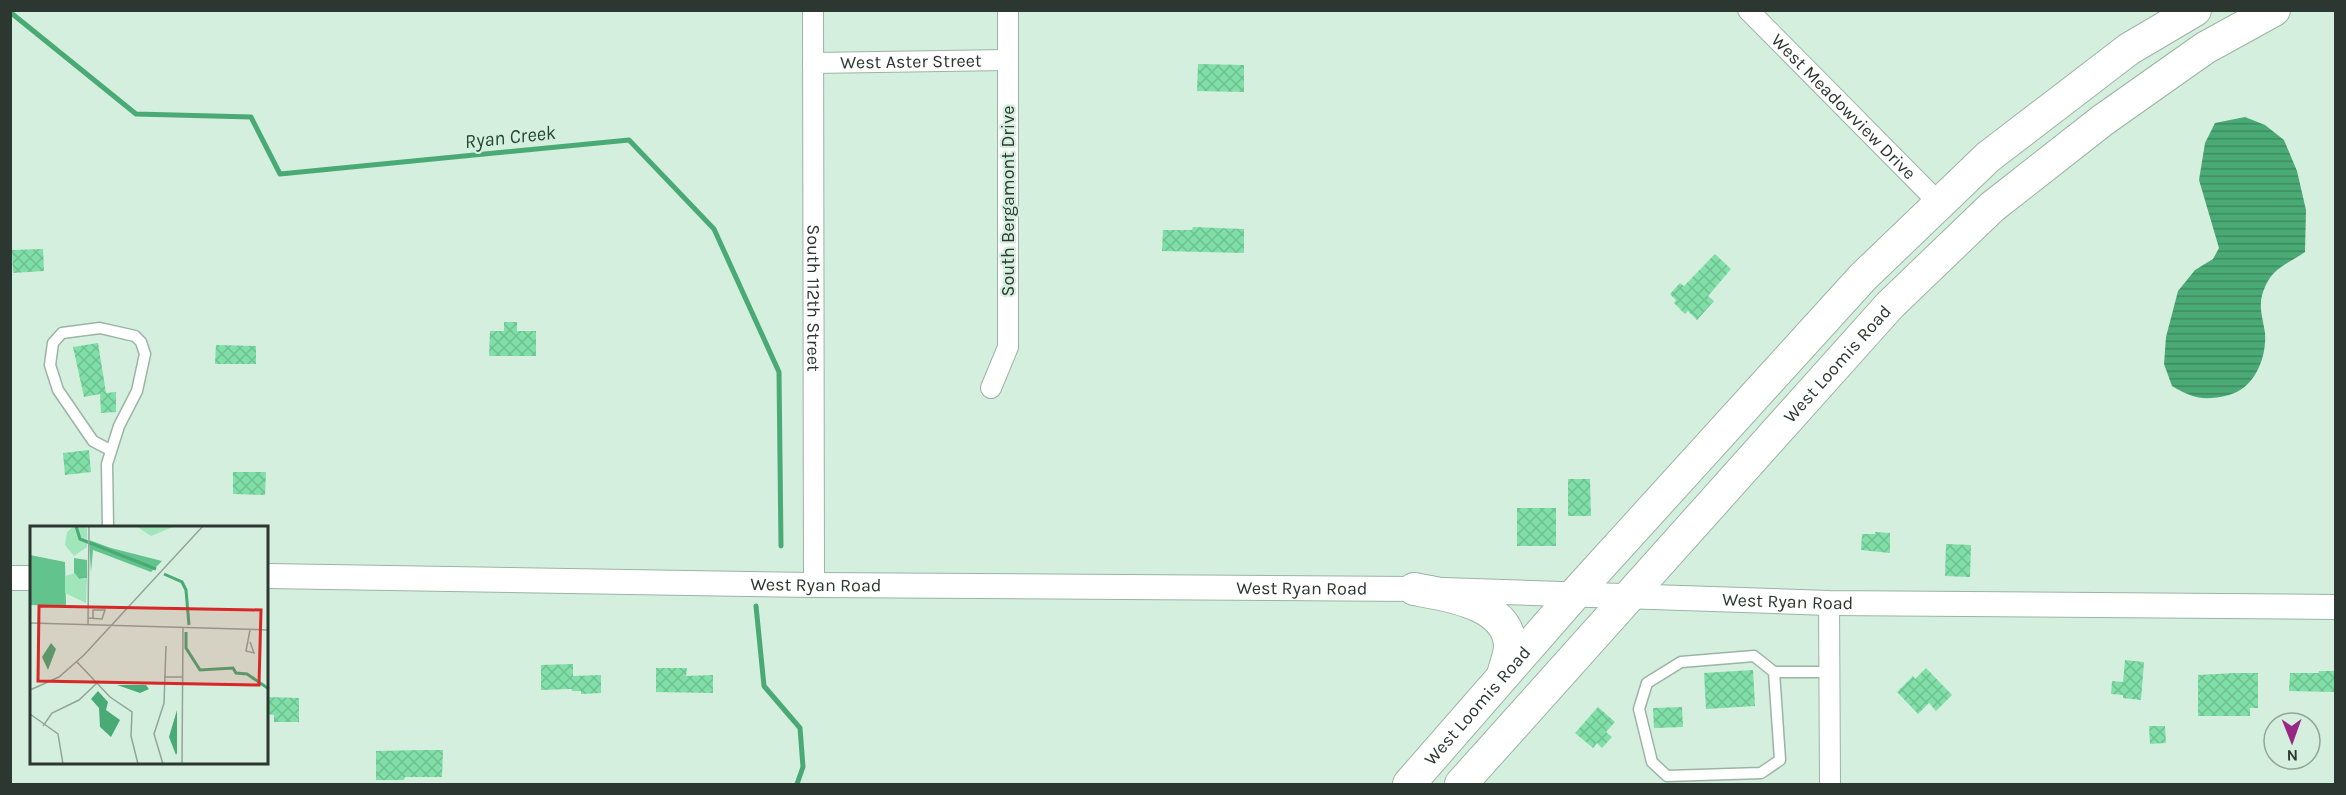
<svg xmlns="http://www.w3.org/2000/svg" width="2346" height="795" font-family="Karla,sans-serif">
  <defs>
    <pattern id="water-rules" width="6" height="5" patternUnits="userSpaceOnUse" patternTransform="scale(1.5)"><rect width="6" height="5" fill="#4aaa75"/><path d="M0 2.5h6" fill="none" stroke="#3e8b61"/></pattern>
    <pattern id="building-cross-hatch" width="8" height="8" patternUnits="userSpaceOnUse" patternTransform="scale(1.5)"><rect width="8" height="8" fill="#7fdfa7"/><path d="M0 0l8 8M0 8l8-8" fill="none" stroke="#6ec090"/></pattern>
  </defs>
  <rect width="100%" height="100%" fill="#d5efde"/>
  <path fill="url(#water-rules)" d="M 2245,117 L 2265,125 L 2284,140 L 2297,171 L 2306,210 L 2305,252 C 2285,266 2272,267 2263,292 C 2258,307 2263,318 2265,333 C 2267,358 2254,389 2229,395 C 2204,401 2194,399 2172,386 L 2164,364 L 2166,337 L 2178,291 L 2195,270 L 2213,259 L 2219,248 L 2199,180 L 2205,143 L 2215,123 Z"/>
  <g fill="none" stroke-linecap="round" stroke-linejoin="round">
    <g stroke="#4aaa75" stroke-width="5">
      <polyline points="10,12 136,114 251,117 280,174 629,140 714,229 779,372 781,546"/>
      <polyline points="756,606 764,686 800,728 803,767 797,784"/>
    </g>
  </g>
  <g fill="url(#building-cross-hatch)">
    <polygon points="1198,64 1244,65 1244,92 1197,91"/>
    <polygon points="1193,227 1244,229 1244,253 1162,251 1163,230 1192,230"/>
    <polygon points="43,249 44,271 13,273 12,250"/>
    <polygon points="1715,254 1731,269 1708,296 1714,301 1697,320 1688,311 1685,314 1674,303 1676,300 1670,294 1680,283 1684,286"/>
    <polygon points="504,322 517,322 517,331 536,331 536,356 489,356 490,331 504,331"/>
    <polygon points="98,343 106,393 116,392 116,412 101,413 100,394 84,397 73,347"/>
    <polygon points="216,345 256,346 256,364 215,364"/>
    <polygon points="89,450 91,472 65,475 63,453"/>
    <polygon points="233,472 266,472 265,495 233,494"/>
    <polygon points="1568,479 1590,479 1591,516 1568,516"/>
    <rect x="1517" y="508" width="39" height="38"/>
    <polygon points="1875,532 1890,533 1890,553 1861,550 1862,534 1875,534"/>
    <polygon points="1946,544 1971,545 1970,577 1945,576"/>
    <polygon points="2125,660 2144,662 2141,700 2123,698 2123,695 2111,694 2112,681 2123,682"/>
    <polygon points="573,664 573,676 601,675 601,693 581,694 581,691 572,691 572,689 541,690 541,665"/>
    <polygon points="656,668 687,668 686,676 713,675 713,693 656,692"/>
    <polygon points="1926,668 1952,695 1936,711 1929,703 1918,714 1897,692 1913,676 1915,679"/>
    <polygon points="1753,670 1755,706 1706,709 1704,673"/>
    <polygon points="2319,671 2336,671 2336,692 2289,691 2290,673 2319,673"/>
    <polygon points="2235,673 2258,673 2258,708 2250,708 2250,716 2198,716 2198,675"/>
    <polygon points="267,697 299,698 299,722 274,722 274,715 267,714"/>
    <polygon points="1598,707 1615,722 1606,732 1612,737 1602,748 1597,743 1593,748 1575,733"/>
    <polygon points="1682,707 1683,727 1654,728 1653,708"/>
    <polygon points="2149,726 2165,726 2166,743 2150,744"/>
    <polygon points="422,750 443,750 442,777 405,777 404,780 376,780 376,751"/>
  </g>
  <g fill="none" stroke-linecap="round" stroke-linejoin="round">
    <g stroke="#9bb4a4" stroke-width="13">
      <g id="service">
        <polyline points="108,528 107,464 119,426 137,391 145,354 141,342 135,336 126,334 100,328 62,333 53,343 50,365 58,390 93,441 110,450"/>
        <polyline points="1774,672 1780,760 1761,773 1667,776 1652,762 1639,709 1647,683 1681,662 1754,656 1774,672 1830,672"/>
      </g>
    </g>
    <g stroke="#9bb4a4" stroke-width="22">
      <g id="minor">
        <path id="s1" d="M 813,10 L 814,585"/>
        <path id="s2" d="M 1748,10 L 1939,203"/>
        <path id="s3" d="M 813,63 L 1007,60"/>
        <polyline points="991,388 1008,347 1008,10"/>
        <polyline points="1829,603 1830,784"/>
      </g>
    </g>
    <g stroke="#9bb4a4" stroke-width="26">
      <g id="tertiary">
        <path id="s4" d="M 267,576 L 814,585 L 1414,589 L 1829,603 L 2336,607"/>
        <polyline points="10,578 32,578"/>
      </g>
    </g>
    <g stroke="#9bb4a4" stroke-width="34">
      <g id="primary">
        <path d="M 1414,589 C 1446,595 1511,603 1510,648 C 1509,657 1505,667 1503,675"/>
        <path id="s5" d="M 1409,784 L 1574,595 L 1863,277 L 1988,157 L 2129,49 L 2195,10"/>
        <path id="s6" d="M 1461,784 L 1890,305 L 1992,207 L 2103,120 L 2205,48 L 2274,10"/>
      </g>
    </g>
    <use href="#service" stroke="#fff" stroke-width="10"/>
    <use href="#minor" stroke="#fff" stroke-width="20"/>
    <use href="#tertiary" stroke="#fff" stroke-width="24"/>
    <use href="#primary" stroke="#fff" stroke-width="32"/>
  </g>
  <g text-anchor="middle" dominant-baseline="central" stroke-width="4.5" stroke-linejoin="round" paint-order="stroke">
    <g font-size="18" fill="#2d3731" stroke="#d5efde">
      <text stroke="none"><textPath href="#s3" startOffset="98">West Aster Street</textPath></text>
      <text stroke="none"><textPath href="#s2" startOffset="136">West Meadowview Drive</textPath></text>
      <text transform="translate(1008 201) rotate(-90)">South Bergamont Drive</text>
      <text stroke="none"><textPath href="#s1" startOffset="288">South 112th Street</textPath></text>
      <text stroke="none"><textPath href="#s6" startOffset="564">West Loomis Road</textPath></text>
      <text stroke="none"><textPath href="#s4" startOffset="549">West Ryan Road</textPath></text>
      <text stroke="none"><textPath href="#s4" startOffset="1035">West Ryan Road</textPath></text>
      <text stroke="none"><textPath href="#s4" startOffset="1521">West Ryan Road</textPath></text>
      <text stroke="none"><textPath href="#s5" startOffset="104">West Loomis Road</textPath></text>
    </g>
    <g font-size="20" font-style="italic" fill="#214932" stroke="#d5efde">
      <text transform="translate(510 137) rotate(-6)">Ryan Creek</text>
    </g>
  </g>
  <g transform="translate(30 526)">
    <rect width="238" height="238" fill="#d5efde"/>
    <path d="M 59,14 L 81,22 L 132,35 L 121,46 L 63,24 L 61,46 ZM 0,29 L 35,36 L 36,80 L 0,79 ZM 44,32 L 57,34 L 57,52 L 49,53 L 44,48 Z" fill="#63c38c"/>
    <path d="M 44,0 L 57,0 L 57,21 L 44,30 L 35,19 L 37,6 ZM 106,0 L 145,0 L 121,10 ZM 45,47 L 49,53 L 57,52 L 56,77 L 35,67 L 35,50 Z" fill="#a1e5bb"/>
    <path d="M 21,117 L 26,123 L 18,144 L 12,131 ZM 87,159 L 116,159 L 119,163 L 110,167 ZM 68,165 L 78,176 L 76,184 L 90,194 L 81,211 L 70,201 L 69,182 L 61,173 ZM 147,184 L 147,227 L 146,229 L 139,211 Z" fill="#4aaa75"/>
    <path fill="none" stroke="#4aaa75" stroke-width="3" d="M 46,0 L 50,13 L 126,43M 134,48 L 152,56 L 156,64 L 159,99M 156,106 L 156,122 L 170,144 L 203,142 L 206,147 L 217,148 L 239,163"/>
    <path fill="none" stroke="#92a599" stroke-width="1.5" d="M 58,92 L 72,93 L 75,84 L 63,84 L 63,92M 0,97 L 239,104M 58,99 L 59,0M 220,116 L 224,127 L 216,125 L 220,104M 47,136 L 80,171 L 102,186 L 101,210 L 108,238M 134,151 L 153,151M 0,164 L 29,151 L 54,129 L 173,0M 0,188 L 28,208 L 33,238M 13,200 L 22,187 L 49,174 L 67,157M 133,238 L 124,208 L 134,177 L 136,120M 152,238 L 153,102"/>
    <path fill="#d62828" fill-opacity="0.15" stroke="#d62828" stroke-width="3" d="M 9,80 L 231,84 L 229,159 L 8,155 Z"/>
    <rect width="238" height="238" fill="none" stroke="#2d3731" stroke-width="3"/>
  </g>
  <rect width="2346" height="795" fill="none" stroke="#2d3731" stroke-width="24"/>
  <g transform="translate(2292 741) rotate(179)"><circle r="28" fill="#d5efde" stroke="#92a599" stroke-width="1.5"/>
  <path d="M0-4.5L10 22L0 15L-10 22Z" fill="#992784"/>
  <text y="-9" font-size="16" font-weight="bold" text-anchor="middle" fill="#2d3731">N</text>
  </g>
</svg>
